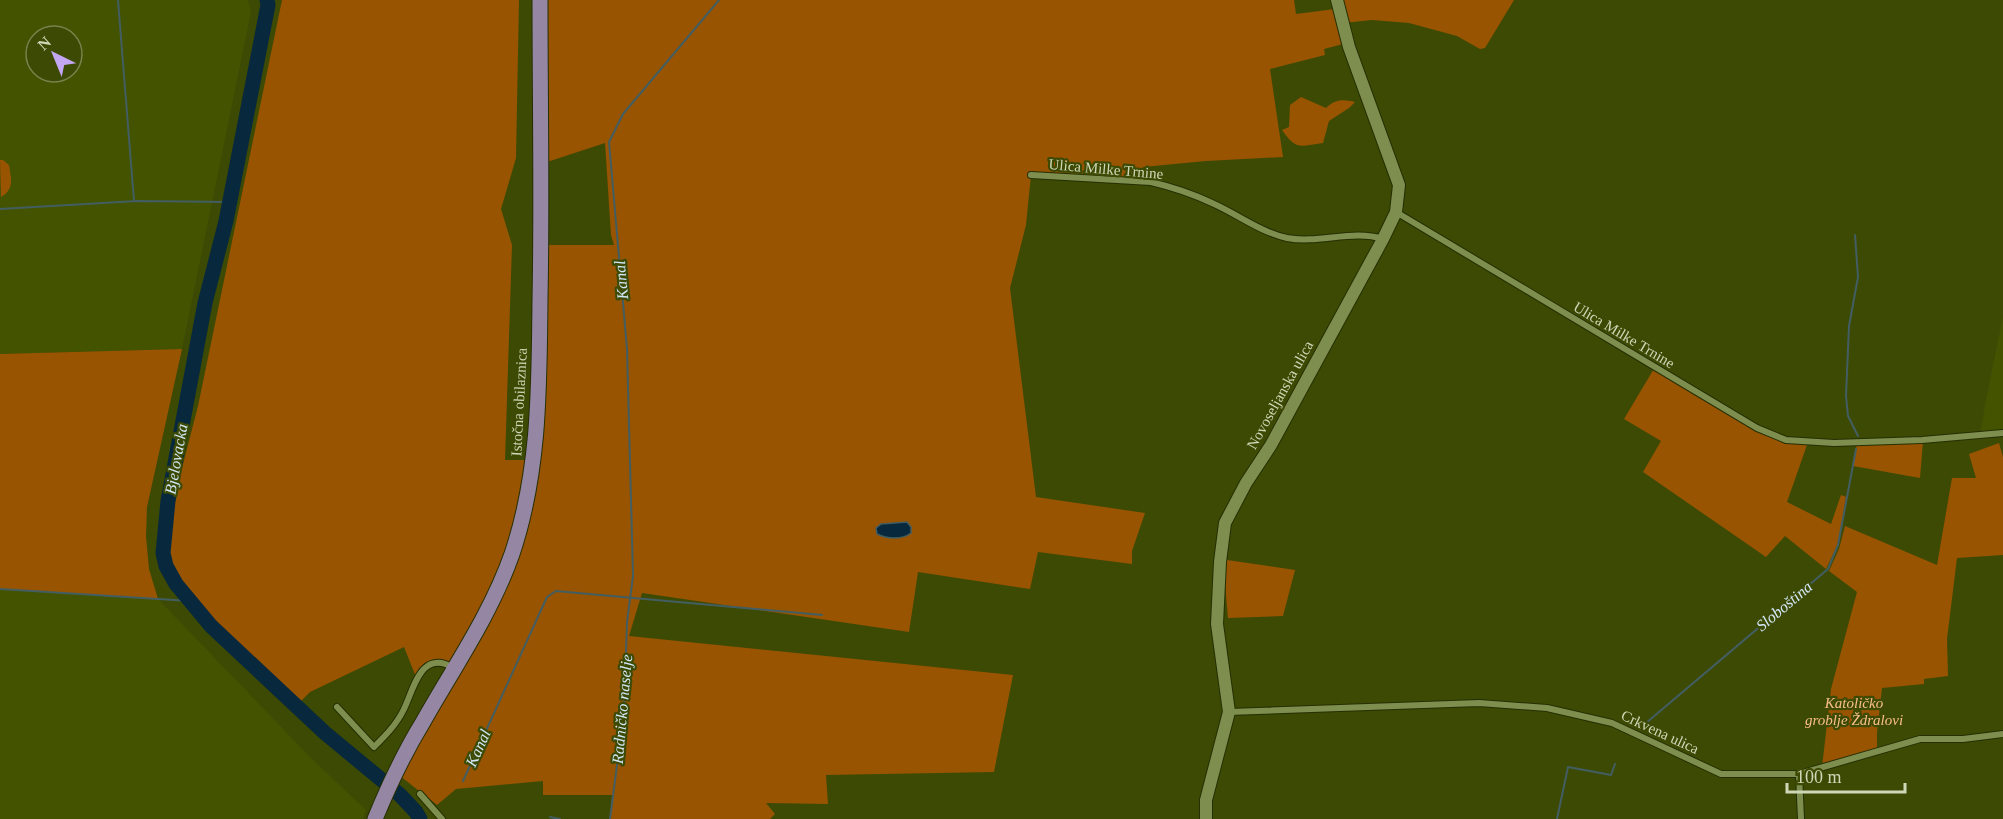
<svg xmlns="http://www.w3.org/2000/svg" width="2003" height="819" font-family="Georgia,serif">
  <rect width="100%" height="100%" fill="#3d4a04"/>
  <g fill="#435300" fill-rule="evenodd">
    <path d="M 0,0 L 248,0 L 251,12 L 182,349 L 0,354 ZM 36,36 L 72,36 L 72,72 L 36,72 Z"/>
    <polygon points="2003,317 2003,432 1980,435 1986,400"/>
    <polygon points="0,589 158,599 310,757 366,810 363,819 0,819"/>
  </g>
  <g fill="#985400">
    <path d="M 282,0 L 519,0 L 516,158 L 501,209 L 512,245 L 505,460 L 532,460 L 541,245 L 614,245 L 611,235 L 605,143 L 541,164 L 540,0 L 1294,0 L 1296,14 L 1335,9 L 1343,44 L 1324,49 L 1325,55 L 1270,69 L 1283,157 L 1206,161 L 1143,167 L 1144,181 L 1031,175 L 1026,225 L 1010,288 L 1036,497 L 1145,513 L 1132,551 L 1132,564 L 1038,552 L 1030,589 L 918,572 L 909,632 L 642,593 L 629,636 L 1013,675 L 994,772 L 826,775 L 828,804 L 766,803 L 775,814 L 770,819 L 610,819 L 612,795 L 543,795 L 543,781 L 456,789 L 437,805 L 395,772 L 456,666 L 440,660 L 419,668 L 416,677 L 404,647 L 310,692 L 296,706 C 261,673 182,609 166,566 C 163,556 164,548 164,538 L 198,406 Z"/>
    <polygon points="1339,0 1514,0 1485,48 1480,49 1457,36 1409,23 1372,20 1343,23"/>
    <path d="M 1301,97 L 1326,108 C 1335,99 1343,99 1355,102 L 1349,108 L 1329,121 L 1323,143 C 1299,146 1297,151 1282,130 L 1289,127 L 1290,105 Z"/>
    <path d="M 0,160 L 3,160 L 9,165 C 11,179 15,189 1,197 Z"/>
    <polygon points="182,349 147,507 146,536 149,569 158,599 0,589 0,354"/>
    <polygon points="1655,367 1786,440 1808,442 1787,502 1831,524 1841,495 1846,497 1838,544 1826,569 1785,536 1766,557 1643,472 1661,441 1624,419"/>
    <polygon points="1923,441 1920,478 1853,466 1857,443"/>
    <polygon points="1999,443 2003,457 2003,555 1957,558 1947,639 1948,676 1924,679 1924,684 1882,688 1877,733 1877,752 1822,767 1831,689 1857,592 1829,571 1839,549 1845,526 1937,565 1952,478 1976,478 1969,454"/>
    <polygon points="1227,560 1295,570 1283,616 1228,618 1224,573"/>
  </g>
  <path fill="#08293d" stroke="#435e62" stroke-width="1.5" d="M 907,522 L 911,527 L 911,533 C 902,540 887,539 877,534 L 876,528 L 881,524 Z"/>
  <g fill="none" stroke-linecap="round" stroke-linejoin="round">
    <g stroke="#435e62" stroke-width="2">
      <polyline points="118,0 134,201"/>
      <polyline points="0,209 137,201 230,202"/>
      <polyline points="1855,235 1858,277 1849,326 1846,396 1848,416 1858,436"/>
      <polyline points="0,589 190,601"/>
      <polyline points="1646,723 1828,569 1838,545 1856,449"/>
      <polyline points="463,781 547,597 556,591 822,615"/>
      <polyline points="550,817 560,819"/>
      <polyline points="610,819 624,711 627,622 633,576 627,349 609,142 623,114 719,0"/>
      <polyline points="1557,819 1568,767 1611,775 1615,764"/>
    </g>
    <polyline stroke="#08293d" stroke-width="15" points="267,0 268,5 226,221 205,303 168,501 163,553 166,566 176,584 211,626 325,733 400,795 416,812 420,819"/>
    <g stroke="#252f00" stroke-width="8">
      <g id="minor">
        <path d="M 1031,175 L 1151,182 C 1172,187 1193,194 1212,203 C 1237,214 1260,232 1287,238 C 1319,244 1353,229 1383,239"/>
        <polyline points="1396,212 1757,428 1786,440 1834,443 1922,440 2003,433"/>
        <path d="M 337,707 L 374,747 C 385,736 396,725 403,711 C 414,690 420,648 454,668"/>
        <polyline points="1229,712 1479,703 1547,708 1612,723 1721,774 1799,774 1920,739 1963,739 2003,734"/>
        <polyline points="1799,774 1801,819"/>
        <polyline points="420,794 442,819"/>
      </g>
    </g>
    <g stroke="#252f00" stroke-width="14">
      <polyline id="secondary" points="1206,819 1206,800 1229,712 1217,624 1220,562 1225,523 1246,483 1271,445 1383,239 1396,212 1399,185 1349,47 1337,0"/>
    </g>
    <g stroke="#252f00" stroke-width="17">
      <path id="primary" d="M 375,819 C 389,785 404,753 423,722 C 454,667 491,614 512,554 C 540,471 539,386 540,299 C 542,199 540,100 540,0"/>
    </g>
    <use href="#minor" stroke="#7d8e4f" stroke-width="6"/>
    <use href="#secondary" stroke="#7d8e4f" stroke-width="12"/>
    <use href="#primary" stroke="#9586a4" stroke-width="15"/>
  </g>
  <g text-anchor="middle" dominant-baseline="central" stroke-width="4.5" stroke-linejoin="round" paint-order="stroke">
    <g font-size="15" fill="#ced8b7" stroke="#3d4a04">
      <text transform="translate(1106 169) rotate(5)">Ulica Milke Trnine</text>
      <text transform="translate(1624 335) rotate(31)">Ulica Milke Trnine</text>
      <text transform="translate(1280 395) rotate(-61)">Novoseljanska ulica</text>
      <text transform="translate(519 402) rotate(-87)">Istočna obilaznica</text>
      <text transform="translate(1660 732) rotate(25)">Crkvena ulica</text>
    </g>
    <g font-size="15" font-style="italic" fill="#fabd89" stroke="#3d4a04">
      <text x="1854" y="703">Katoličko<tspan x="1854" dy="17">groblje Ždralovi</tspan></text>
    </g>
    <g font-size="16" font-style="italic" fill="#d2e8f8" stroke="#3d4a04">
      <text transform="translate(621 280) rotate(-95)">Kanal</text>
      <text transform="translate(176 459) rotate(-80)">Bjelovacka</text>
      <text transform="translate(1784 606) rotate(-40)">Sloboština</text>
      <text transform="translate(622 709) rotate(-85)">Radničko naselje</text>
      <text transform="translate(478 748) rotate(-66)">Kanal</text>
    </g>
  </g>
  <g transform="translate(54 54) rotate(317)"><circle r="28" fill="#3d4a04" stroke="#77834c" stroke-width="1.5"/>
  <path d="M0-4.5L10 22L0 15L-10 22Z" fill="#c3a7f2"/>
  <text y="-9" font-size="16" font-weight="bold" text-anchor="middle" fill="#ced8b7">N</text>
  </g>
  <path d="M1787 783v9h118v-9" fill="none" stroke="#ced8b7" stroke-width="3"/>
  <text x="1796" y="783" font-size="18" fill="#ced8b7" stroke="#3d4a04" stroke-width="4.5" paint-order="stroke">100 m</text>
</svg>
